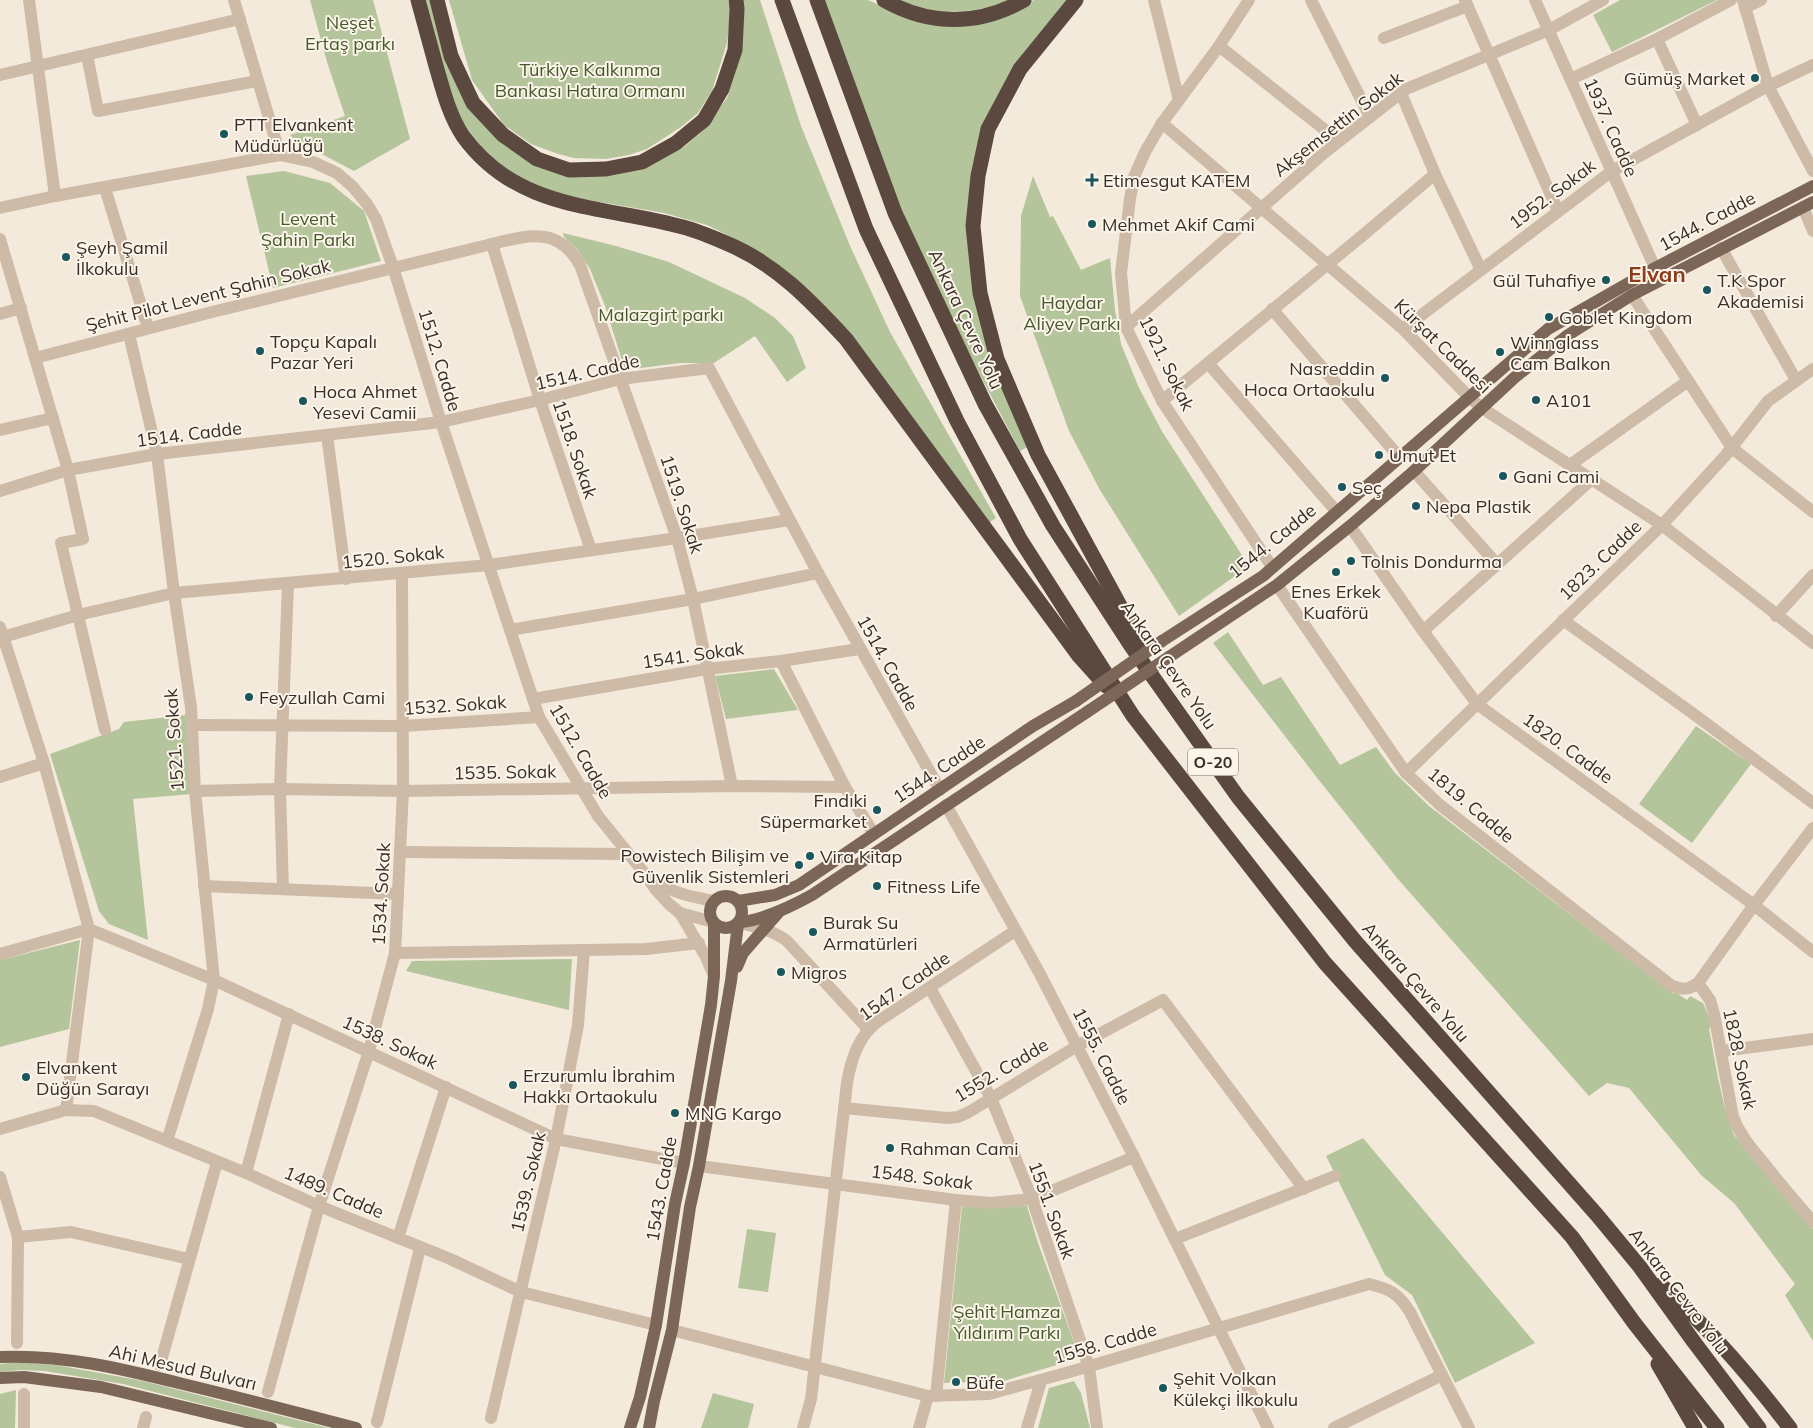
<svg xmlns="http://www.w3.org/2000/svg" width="1813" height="1428" font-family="Mulish,sans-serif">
  <rect width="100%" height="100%" fill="#f4eadc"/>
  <g fill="#b4c49b">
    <polygon points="310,0 373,0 410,139 354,171 295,140 290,135 345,116 327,62"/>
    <polygon points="422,0 435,0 471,106 536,163 652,163 684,147 703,131 727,98 740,57 741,0 760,0 801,126 851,248 890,332 996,518 987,524 890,391 746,244 707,225 664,213 565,196 523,181 485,152 456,113"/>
    <polygon points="449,0 728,0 731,17 727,43 712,91 698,113 681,127 647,149 629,155 606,159 574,158 558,154 531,144 504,125 472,80"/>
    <polygon points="823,0 868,0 897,13 1006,13 1034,0 1070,0 977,152 969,239 1029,446 1020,451 958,333 905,222"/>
    <path d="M 894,0 L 1008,0 C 974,16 928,15 894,0 Z"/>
    <polygon points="1620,0 1717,0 1612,52 1593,15"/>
    <polygon points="284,171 330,183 364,211 381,261 273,288 246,176"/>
    <polygon points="1033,176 1050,217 1053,216 1081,270 1110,258 1115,310 1121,344 1139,388 1163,433 1249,566 1179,616 1100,490 1069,431 1020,296 1021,216"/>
    <polygon points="563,233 616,246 669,262 745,298 775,318 793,336 806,368 787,382 755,336 714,363 680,363 625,370 605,306 590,269 577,249 564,237"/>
    <path d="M 1228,632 L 1263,685 L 1281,677 L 1340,765 L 1376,747 L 1395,773 L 1429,806 L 1674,994 L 1675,992 L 1687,1000 L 1690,996 L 1703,1003 L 1712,1025 L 1709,1029 C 1716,1065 1721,1102 1734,1135 L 1813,1229 L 1813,1341 L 1785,1295 L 1795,1284 L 1734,1203 L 1701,1175 L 1629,1088 L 1607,1083 L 1589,1096 L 1397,878 L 1318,779 L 1213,643 Z"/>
    <polygon points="774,669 798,710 726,719 715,676"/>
    <polygon points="186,715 192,794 133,799 148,940 109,924 99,911 50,754 119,729 124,722"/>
    <polygon points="1696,726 1751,764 1692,843 1639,804"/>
    <polygon points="80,940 69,1029 0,1047 0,960"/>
    <polygon points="572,959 569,1010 406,971 412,961"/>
    <polygon points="1363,1138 1535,1343 1455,1383 1412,1295 1385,1275 1326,1156"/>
    <polygon points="1027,1206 1038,1243 1079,1356 1070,1361 1004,1381 944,1383 962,1207"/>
    <polygon points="747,1229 776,1233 768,1292 738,1288"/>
    <polygon points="19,1362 56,1365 143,1381 329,1428 295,1428 123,1384 45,1371 21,1370 0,1372 0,1364"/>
    <polygon points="1074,1381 1081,1393 1090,1428 1038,1428 1049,1388"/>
    <polygon points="16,1390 15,1428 0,1428 0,1394"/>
    <polygon points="713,1393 754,1404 748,1428 701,1428"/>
  </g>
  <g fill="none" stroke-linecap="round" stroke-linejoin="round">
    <g stroke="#cdbaa7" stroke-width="12">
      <polyline points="29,0 55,196"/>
      <polyline points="234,0 280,155"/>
      <polyline points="1154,0 1179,100"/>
      <polyline points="1249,0 1219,46 1162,123 1145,152 1134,177 1130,199 1121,273 1126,327 1162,401 1272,567"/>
      <polyline points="1311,0 1370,117"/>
      <polyline points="1465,0 1558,211"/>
      <polyline points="1535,0 1655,268"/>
      <polyline points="1743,0 1768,86 1813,171"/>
      <polyline points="1745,8 1761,0"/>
      <polyline points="1384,38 1468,6"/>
      <polyline points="1657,39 1697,125"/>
      <polyline points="1219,46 1339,141"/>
      <polyline points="87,55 98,111 257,81"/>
      <polyline points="0,75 240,19"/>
      <polyline points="1571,79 1657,39 1731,0"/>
      <polyline points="1401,93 1435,174 1481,270"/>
      <polyline points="1162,123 1403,329 1470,398 1482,408 1662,525 1813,643"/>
      <polyline points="105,188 148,328"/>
      <polyline points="1803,207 1813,231"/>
      <polyline points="0,208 55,196 280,155 313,162 337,173 353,187 367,204 376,219 393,267 441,422 539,717 598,816 645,874 656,890 669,904 680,913 713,922"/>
      <polyline points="0,239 68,470 83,539 61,543 105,730"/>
      <polyline points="492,244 540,400 591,550"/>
      <polyline points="1721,248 1796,380"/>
      <polyline points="1632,295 1732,448 1813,512"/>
      <polyline points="1272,309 1400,458"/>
      <polyline points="0,314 21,308"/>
      <polyline points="1126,327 1324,153 1406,89 1549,30 1603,0"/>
      <polyline points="1403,329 1612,171 1768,86 1813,65"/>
      <polyline points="129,334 157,454 174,593 191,707 195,791 214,980 208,1009 167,1141"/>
      <path d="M 35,358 L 212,312 L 492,244 C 529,235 558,226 580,265 L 677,538 L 693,599 L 732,786"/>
      <polyline points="1208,363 1336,511"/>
      <polyline points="1162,401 1362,236 1435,174"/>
      <polyline points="0,430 53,418"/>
      <polyline points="327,435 346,579"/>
      <polyline points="1570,465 1688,381"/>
      <polyline points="1414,471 1496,563"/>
      <polyline points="0,491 68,470 157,454 441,422 540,400 620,379 709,368 818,573 940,790"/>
      <polyline points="1350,526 1423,631 1477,704 1754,905 1813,952"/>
      <path d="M 1277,585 L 1406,773 L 1440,805 L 1672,986 C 1683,990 1688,990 1698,983 L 1754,905 L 1813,828"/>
      <polyline points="1776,616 1813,575"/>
      <polyline points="1563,620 1695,715 1813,803"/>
      <polyline points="0,627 44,763 89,929 66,1110"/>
      <polyline points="510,630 693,599 818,573"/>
      <polyline points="1423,631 1591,480"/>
      <polyline points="3,637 78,615 174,593 489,565 677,538 789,520"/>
      <polyline points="781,661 845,787 874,834"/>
      <polyline points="533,699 707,669 781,661 859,649"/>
      <polyline points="193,725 403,726 539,717"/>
      <polyline points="1406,773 1662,525 1725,456 1768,401 1813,369"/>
      <polyline points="0,777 44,763"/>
      <polyline points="195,791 280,789 403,791 732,786 845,787"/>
      <polyline points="946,805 1040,974 1134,1157 1268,1428"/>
      <polyline points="401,852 627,854"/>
      <path d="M 654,880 C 672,893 692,897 714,901"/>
      <polyline points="204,886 398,894"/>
      <polyline points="283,889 280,789 288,584"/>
      <polyline points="680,913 706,957 714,976"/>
      <path d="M 739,923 C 757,927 772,930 787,941 L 868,1029"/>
      <polyline points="395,953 646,949 699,943"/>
      <polyline points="0,954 89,929 214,980 556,1139 684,1163"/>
      <path d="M 1698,983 L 1710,1000 L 1714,1014 L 1733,1117 C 1740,1135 1751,1148 1763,1162 C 1779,1183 1796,1202 1813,1222"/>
      <polyline points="930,988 991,1098 1032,1199 1089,1367 1097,1428"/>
      <polyline points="1722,1051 1813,1039"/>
      <polyline points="844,1108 947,1118 958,1117 969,1112 1077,1046 1163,1000 1304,1189"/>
      <polyline points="0,1129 66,1110 94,1111 246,1173 319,1206 448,1258 521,1292 656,1325"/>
      <polyline points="699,1166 956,1200 991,1203 1032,1199 1134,1157"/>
      <polyline points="246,1173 289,1014"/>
      <polyline points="0,1177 18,1237 17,1343"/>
      <polyline points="18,1237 71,1232 189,1259"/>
      <polyline points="398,1238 446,1087"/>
      <polyline points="1175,1239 1335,1176"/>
      <path d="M 672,1330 L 928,1396 L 989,1394 L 1073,1371 L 1369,1284 C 1390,1289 1398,1293 1410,1312 L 1469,1428"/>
      <polyline points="160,1365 217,1162"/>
      <polyline points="268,1392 319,1206 369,1051 395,953 403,791 402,573"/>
      <polyline points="936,1396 956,1200"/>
      <polyline points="491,1418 556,1139 578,1025 584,950"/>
      <polyline points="377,1422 420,1248"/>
      <polyline points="24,1428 24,1394"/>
      <polyline points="143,1428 146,1417"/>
      <path d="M 803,1428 L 811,1399 L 847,1083 C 851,1060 858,1037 877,1022 L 1015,931"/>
      <polyline points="919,1428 928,1396"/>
      <polyline points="1027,1428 1041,1381"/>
      <polyline points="1334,1428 1442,1375"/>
    </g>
    <g stroke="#7c6658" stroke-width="12">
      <polyline points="1162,641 1263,576 1548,329 1655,268 1813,186"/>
      <polyline points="1169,657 1277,585 1350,526 1414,471 1514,378 1568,335 1632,295 1813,202"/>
      <circle cx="726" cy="912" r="16"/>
      <polyline points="738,901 775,895 799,885 1033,726 1076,701"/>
      <path d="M 740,922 C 764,920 790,907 812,895 L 1087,712"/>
      <polyline points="737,967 743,953 778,913"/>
      <path d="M 0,1357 C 62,1354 123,1369 183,1384 C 241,1398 299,1413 356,1428"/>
      <polyline points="0,1378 24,1377 101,1387 271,1428"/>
      <polyline points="630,1428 640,1397 656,1325 675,1204 684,1163 711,1005 714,976 714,923"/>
      <polyline points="649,1428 654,1401 672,1330 690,1207 699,1166 731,981 738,924"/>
    </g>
    <g stroke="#5b493f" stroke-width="15">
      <path d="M 418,0 C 424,22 430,44 436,66 C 443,90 449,115 463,136 C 518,212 603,205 683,227 C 698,231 712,237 726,243 C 776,264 810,300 846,339 L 1079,656 L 1106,686"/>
      <polyline points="437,0 451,56 473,103 503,135 537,159 569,170 606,169 642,162 676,143 704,120 722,89 735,50 737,9 736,0"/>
      <polyline points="782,0 866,229 957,421 1020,539 1133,716 1325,963 1572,1237 1635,1324 1717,1428"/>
      <polyline points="817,0 895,213 985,404 1053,526 1131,646 1238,797 1355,941 1597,1215 1640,1267 1694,1342 1759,1428"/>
      <path d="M 884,0 C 929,26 979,26 1024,0"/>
      <polyline points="1076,0 1020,69 988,129 978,176 973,226 980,293 997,359 1038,455 1142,646"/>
      <path d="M 1661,1285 C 1709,1328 1751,1377 1790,1428"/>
      <polyline points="1658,1364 1695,1428"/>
    </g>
    <g stroke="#7c6658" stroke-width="12">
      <polyline points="1076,701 1162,641"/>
      <polyline points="1087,712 1169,657"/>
    </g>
  </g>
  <g fill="#1a565e" stroke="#fbf4e9" stroke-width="2">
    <circle cx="1755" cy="78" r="5"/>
    <circle cx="224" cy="134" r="5"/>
    <path d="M1089.5 172.5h5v5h5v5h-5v5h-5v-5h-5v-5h5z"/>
    <circle cx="1092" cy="224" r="5"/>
    <circle cx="66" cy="257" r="5"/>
    <circle cx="1606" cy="280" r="5"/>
    <circle cx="1707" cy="290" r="5"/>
    <circle cx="1549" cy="317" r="5"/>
    <circle cx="260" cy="351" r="5"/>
    <circle cx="1500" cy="352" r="5"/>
    <circle cx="1385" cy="378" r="5"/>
    <circle cx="1536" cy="400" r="5"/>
    <circle cx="303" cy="401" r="5"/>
    <circle cx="1379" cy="455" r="5"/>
    <circle cx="1503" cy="476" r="5"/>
    <circle cx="1342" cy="487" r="5"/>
    <circle cx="1416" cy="506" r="5"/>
    <circle cx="1351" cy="561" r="5"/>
    <circle cx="1336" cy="572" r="5"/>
    <circle cx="249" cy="697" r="5"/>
    <circle cx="877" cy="810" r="5"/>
    <circle cx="810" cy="856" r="5"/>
    <circle cx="799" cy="865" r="5"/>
    <circle cx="877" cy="886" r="5"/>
    <circle cx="813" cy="932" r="5"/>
    <circle cx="781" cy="972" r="5"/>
    <circle cx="26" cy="1077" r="5"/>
    <circle cx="513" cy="1085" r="5"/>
    <circle cx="675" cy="1113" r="5"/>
    <circle cx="890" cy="1148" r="5"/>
    <circle cx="956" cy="1382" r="5"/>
    <circle cx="1163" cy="1388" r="5"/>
  </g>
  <g text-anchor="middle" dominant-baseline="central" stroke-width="4" stroke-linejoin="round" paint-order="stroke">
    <rect fill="#fbf4e9" stroke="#736962" stroke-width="1" x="1188" y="748.5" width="50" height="27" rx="4"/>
    <g font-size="16" font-weight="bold" fill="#392e28">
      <text x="1213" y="762">O-20</text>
    </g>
    <g font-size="18" fill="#46592a" stroke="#fbf4e9">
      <text x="350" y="22">Neşet<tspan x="350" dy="21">Ertaş parkı</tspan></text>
      <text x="590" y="69">Türkiye Kalkınma<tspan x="590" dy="21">Bankası Hatıra Ormanı</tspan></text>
      <text x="308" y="218">Levent<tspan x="308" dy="21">Şahin Parkı</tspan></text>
      <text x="1072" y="302">Haydar<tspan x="1072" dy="21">Aliyev Parkı</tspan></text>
      <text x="661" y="314">Malazgirt parkı</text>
      <text x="1007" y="1311">Şehit Hamza<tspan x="1007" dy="21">Yıldırım Parkı</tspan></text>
    </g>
    <g font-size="18" fill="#392e28" stroke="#fbf4e9" text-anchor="start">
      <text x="1745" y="78" text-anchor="end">Gümüş Market</text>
      <text x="234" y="124">PTT Elvankent<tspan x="234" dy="21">Müdürlüğü</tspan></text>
      <text x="1103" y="180">Etimesgut KATEM</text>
      <text x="1102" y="224">Mehmet Akif Cami</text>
      <text x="76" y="247">Şeyh Şamil<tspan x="76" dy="21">İlkokulu</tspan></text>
      <text x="1596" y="280" text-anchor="end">Gül Tuhafiye</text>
      <text x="1717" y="280">T.K Spor<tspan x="1717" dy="21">Akademisi</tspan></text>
      <text x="1559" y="317">Goblet Kingdom</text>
      <text x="270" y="341">Topçu Kapalı<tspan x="270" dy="21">Pazar Yeri</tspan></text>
      <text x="1510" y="342">Winnglass<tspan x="1510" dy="21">Cam Balkon</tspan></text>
      <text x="1375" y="368" text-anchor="end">Nasreddin<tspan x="1375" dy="21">Hoca Ortaokulu</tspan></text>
      <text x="313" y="391">Hoca Ahmet<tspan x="313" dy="21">Yesevi Camii</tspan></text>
      <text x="1546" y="400">A101</text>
      <text x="1389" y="455">Umut Et</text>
      <text x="1513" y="476">Gani Cami</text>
      <text x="1352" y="487">Seç</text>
      <text x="1426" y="506">Nepa Plastik</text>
      <text x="1361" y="561">Tolnis Dondurma</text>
      <text x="1336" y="591" text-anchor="middle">Enes Erkek<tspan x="1336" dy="21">Kuaförü</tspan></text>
      <text x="259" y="697">Feyzullah Cami</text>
      <text x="867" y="800" text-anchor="end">Fındıki<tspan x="867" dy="21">Süpermarket</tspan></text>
      <text x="789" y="855" text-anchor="end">Powistech Bilişim ve<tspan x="789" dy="21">Güvenlik Sistemleri</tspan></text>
      <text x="820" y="856">Vira Kitap</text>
      <text x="887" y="886">Fitness Life</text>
      <text x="823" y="922">Burak Su<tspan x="823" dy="21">Armatürleri</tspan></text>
      <text x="791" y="972">Migros</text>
      <text x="36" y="1067">Elvankent<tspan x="36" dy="21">Düğün Sarayı</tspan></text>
      <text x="523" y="1075">Erzurumlu İbrahim<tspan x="523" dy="21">Hakkı Ortaokulu</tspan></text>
      <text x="685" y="1113">MNG Kargo</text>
      <text x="900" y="1148">Rahman Cami</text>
      <text x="1173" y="1378">Şehit Volkan<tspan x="1173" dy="21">Külekçi İlkokulu</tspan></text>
      <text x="966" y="1382">Büfe</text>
    </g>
    <g font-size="18" fill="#392e28" stroke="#fbf4e9">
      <text transform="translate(1338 124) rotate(-38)">Akşemsettin Sokak</text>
      <text transform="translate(1611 127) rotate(66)">1937. Cadde</text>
      <text transform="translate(1552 194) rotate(-37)">1952. Sokak</text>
      <text transform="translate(1707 221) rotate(-28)">1544. Cadde</text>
      <text transform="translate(208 295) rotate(-14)">Şehit Pilot Levent Şahin Sokak</text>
      <text transform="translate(966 319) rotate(65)">Ankara Çevre Yolu</text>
      <text transform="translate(1443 346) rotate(44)">Kürşat Caddesi</text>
      <text transform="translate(440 360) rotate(73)">1512. Cadde</text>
      <text transform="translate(1167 363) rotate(64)">1921. Sokak</text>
      <text transform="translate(587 372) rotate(-13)">1514. Cadde</text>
      <text transform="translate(189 434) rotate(-7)">1514. Cadde</text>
      <text transform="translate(575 449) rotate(71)">1518. Sokak</text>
      <text transform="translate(682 504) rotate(72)">1519. Sokak</text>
      <text transform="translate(1272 541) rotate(-39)">1544. Cadde</text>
      <text transform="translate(393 557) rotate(-6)">1520. Sokak</text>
      <text transform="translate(1600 560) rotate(-44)">1823. Cadde</text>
      <text transform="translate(693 655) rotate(-8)">1541. Sokak</text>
      <text transform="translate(888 663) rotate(61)">1514. Cadde</text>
      <text transform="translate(1169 665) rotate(55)">Ankara Çevre Yolu</text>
      <text transform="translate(455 705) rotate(-4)">1532. Sokak</text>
      <text transform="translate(174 740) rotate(-94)">1521. Sokak</text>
      <text transform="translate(1568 748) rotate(36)">1820. Cadde</text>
      <text transform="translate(581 751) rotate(60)">1512. Cadde</text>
      <text transform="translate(939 769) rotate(-34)">1544. Cadde</text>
      <text transform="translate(505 772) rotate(-1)">1535. Sokak</text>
      <text transform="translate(1471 805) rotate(40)">1819. Cadde</text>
      <text transform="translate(381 894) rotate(-87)">1534. Sokak</text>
      <text transform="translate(1416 982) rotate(49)">Ankara Çevre Yolu</text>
      <text transform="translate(904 986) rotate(-35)">1547. Cadde</text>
      <text transform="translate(390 1042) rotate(25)">1538. Sokak</text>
      <text transform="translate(1102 1056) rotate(63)">1555. Cadde</text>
      <text transform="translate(1740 1059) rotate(78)">1828. Sokak</text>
      <text transform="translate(1001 1070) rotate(-31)">1552. Cadde</text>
      <text transform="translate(922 1177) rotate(7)">1548. Sokak</text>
      <text transform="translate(528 1182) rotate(-77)">1539. Sokak</text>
      <text transform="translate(661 1189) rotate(-80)">1543. Cadde</text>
      <text transform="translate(334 1192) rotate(23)">1489. Cadde</text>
      <text transform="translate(1052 1210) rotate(70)">1551. Sokak</text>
      <text transform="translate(1679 1291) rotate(53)">Ankara Çevre Yolu</text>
      <text transform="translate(1105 1343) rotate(-16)">1558. Cadde</text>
      <text transform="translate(183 1367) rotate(13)">Ahi Mesud Bulvarı</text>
    </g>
    <g font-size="22" font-weight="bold" fill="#8e3c1b" stroke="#fbf4e9">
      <text x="1657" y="274">Elvan</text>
    </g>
  </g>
</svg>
